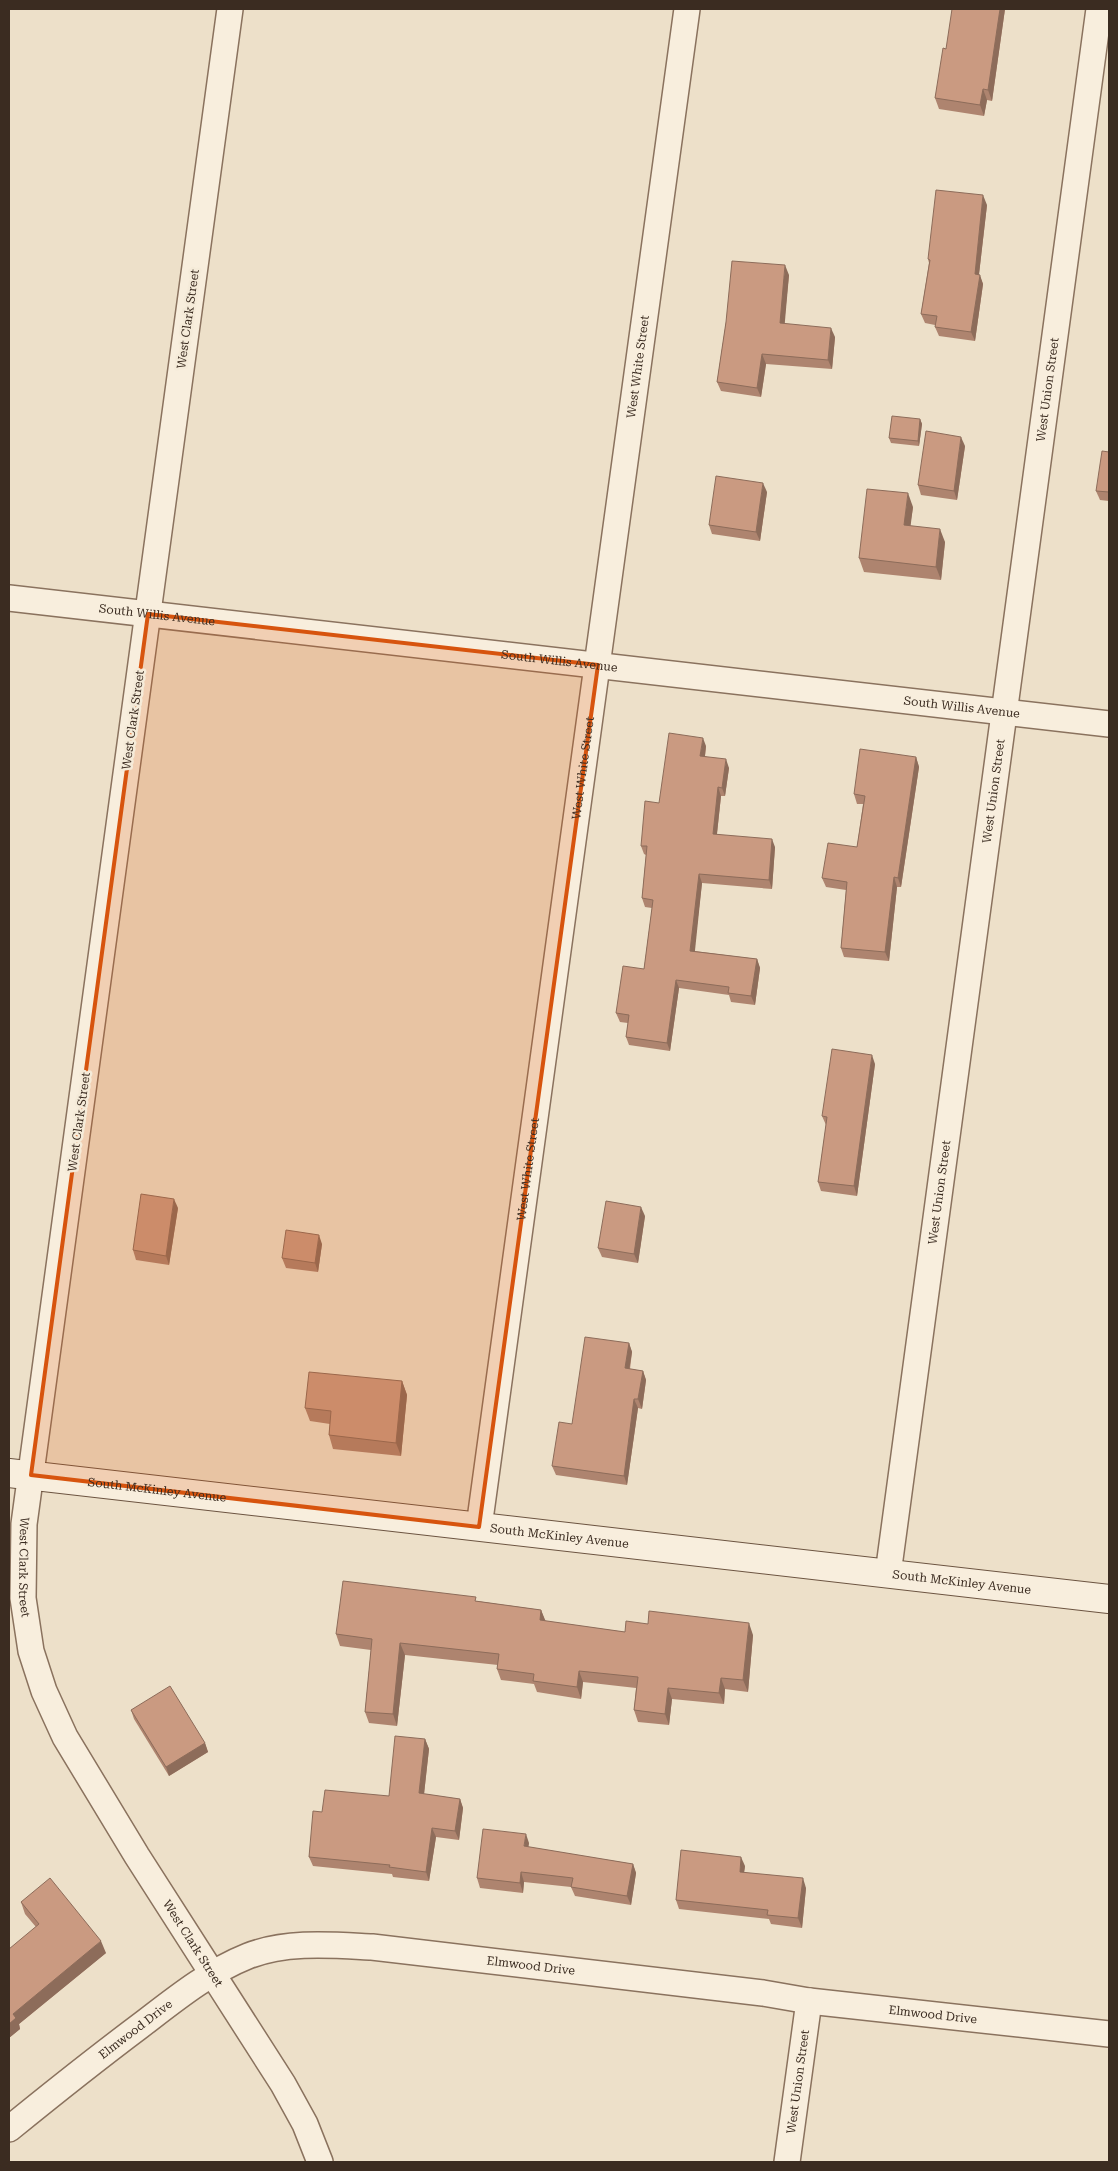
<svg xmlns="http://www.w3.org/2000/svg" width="1118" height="2171" font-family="'Roboto Serif',serif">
  <rect width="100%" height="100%" fill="#ede0c9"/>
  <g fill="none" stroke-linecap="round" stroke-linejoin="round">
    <g stroke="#8a725e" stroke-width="28">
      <g id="street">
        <path id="s1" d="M 230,9 L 24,1524 L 23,1598 L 31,1651 L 44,1691 L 65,1737 L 137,1856 L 283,2084 L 305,2124 L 320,2162"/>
        <path id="s2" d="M 9,598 L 1109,724"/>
        <path id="s3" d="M 479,1527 L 687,9"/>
        <path id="s4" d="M 888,1574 L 1099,9"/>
        <path id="s5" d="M 9,2129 C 52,2094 96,2059 140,2026 C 174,2000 208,1972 248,1956 C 287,1941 331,1945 372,1947 L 763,1993 L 809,2001 L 1109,2034"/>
        <path id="s6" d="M 787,2162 L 809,2001"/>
      </g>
    </g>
    <g stroke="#6c5441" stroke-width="30">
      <g id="secondary">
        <path id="s7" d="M 9,1473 L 1109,1599"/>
      </g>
    </g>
    <use href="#street" stroke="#f8eedd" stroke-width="25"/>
    <use href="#secondary" stroke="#f8eedd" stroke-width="28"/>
  </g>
  <g fill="#ae846f">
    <polygon points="1005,9 992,101 987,100 984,116 939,109 935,98 946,49"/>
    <polygon points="987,205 979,274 983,284 975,341 939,336 935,327 935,325 925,323 921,314 929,263 928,259"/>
    <polygon points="789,275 784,324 835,337 832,369 766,364 761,397 721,391 717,382 726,322"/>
    <polygon points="920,419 922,424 919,446 891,443 889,438"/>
    <polygon points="965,446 957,500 921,495 918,485"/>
    <polygon points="1109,452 1109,501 1100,500 1096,491"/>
    <polygon points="767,492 760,541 712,534 709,525"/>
    <polygon points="913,507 910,526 945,542 941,580 864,572 859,558"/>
    <polygon points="706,746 705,756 729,768 725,796 721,796 717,834 775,847 772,889 702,883 694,951 757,959 760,968 755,1005 731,1002 729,995 679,988 670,1051 629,1045 626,1037 628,1023 620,1022 616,1013 644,969 652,908 645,907 642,898 646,855 644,854 641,846 659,803"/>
    <polygon points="916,757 919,767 901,887 897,887 889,961 844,957 841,948 846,890 826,887 822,878 857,847 863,804 857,804 854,794"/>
    <polygon points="875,1064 857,1196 821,1191 818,1182 826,1125 822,1116"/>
    <polygon points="178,1208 169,1265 136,1260 133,1250"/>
    <polygon points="645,1216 638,1263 602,1257 598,1248"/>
    <polygon points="322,1244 318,1272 286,1268 282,1258"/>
    <polygon points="629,1343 632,1352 630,1369 643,1371 646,1380 642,1409 638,1408 627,1485 556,1475 552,1466 572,1424"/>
    <polygon points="402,1381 407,1395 401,1456 333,1449 329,1435 330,1424 310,1421 305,1408"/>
    <polygon points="477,1601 541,1610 545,1621 625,1632 753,1635 748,1692 725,1689 724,1704 672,1699 669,1725 638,1722 634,1710 636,1688 583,1682 581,1699 537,1692 534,1684 501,1680 497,1669 498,1665 405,1655 397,1726 369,1723 365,1712 371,1650 340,1646 336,1634"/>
    <polygon points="131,1710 205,1743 208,1752 169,1776 134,1719"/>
    <polygon points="425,1739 429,1749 424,1794 460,1799 463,1808 459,1840 436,1837 429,1881 393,1877 392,1874 313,1866 309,1857 322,1812 389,1796"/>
    <polygon points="529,1843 528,1847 633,1864 636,1873 631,1905 575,1896 571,1887 524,1882 523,1893 480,1888 477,1878"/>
    <polygon points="745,1866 744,1872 806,1888 802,1928 771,1924 769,1919 679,1909 676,1900"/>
    <polygon points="21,1902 106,1953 19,2024 20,2029 9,2038 36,1927 25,1914"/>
  </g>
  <g fill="#8d6c5a">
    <polygon points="1000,9 1005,9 992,101 988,90"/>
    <polygon points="983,89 987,100 984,116 980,105"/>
    <polygon points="983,195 987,205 978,283 975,274"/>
    <polygon points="785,265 789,275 784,332 780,323"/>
    <polygon points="980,275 983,284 975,341 971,332"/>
    <polygon points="831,328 835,337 832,369 828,360"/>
    <polygon points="762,354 766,364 761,397 757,388"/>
    <polygon points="920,419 922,424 919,446 918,441"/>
    <polygon points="961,437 965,446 957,500 954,491"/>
    <polygon points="763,483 767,492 760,541 756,532"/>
    <polygon points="908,493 913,507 909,538 904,525"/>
    <polygon points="940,529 945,542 941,580 936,567"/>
    <polygon points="703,738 706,746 704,764 700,756"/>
    <polygon points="916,757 919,767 901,887 898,878"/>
    <polygon points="726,759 729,768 725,796 722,788"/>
    <polygon points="718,787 721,796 716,842 713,834"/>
    <polygon points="772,839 775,847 772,889 769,880"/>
    <polygon points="699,874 702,883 694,960 690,951"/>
    <polygon points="894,877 897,887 889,961 885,952"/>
    <polygon points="757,959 760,968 755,1005 751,996"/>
    <polygon points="676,980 679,988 670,1051 667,1043"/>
    <polygon points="872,1055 875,1064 857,1196 854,1186"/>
    <polygon points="174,1199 178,1208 169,1265 166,1256"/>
    <polygon points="641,1207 645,1216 638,1263 634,1254"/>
    <polygon points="319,1235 322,1244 318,1272 315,1263"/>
    <polygon points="629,1343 632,1352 628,1377 625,1368"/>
    <polygon points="643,1371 646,1380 642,1409 638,1399"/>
    <polygon points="402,1381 407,1395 401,1456 396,1443"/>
    <polygon points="634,1399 638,1408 627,1485 624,1476"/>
    <polygon points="541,1610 546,1622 540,1620"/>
    <polygon points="749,1623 753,1635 748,1692 743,1680"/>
    <polygon points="400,1643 405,1655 397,1726 393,1714"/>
    <polygon points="579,1671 583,1682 581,1699 577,1687"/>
    <polygon points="721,1678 725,1689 724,1704 719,1693"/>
    <polygon points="668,1688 672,1699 669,1725 665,1714"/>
    <polygon points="425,1739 429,1749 423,1803 419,1793"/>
    <polygon points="205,1743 208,1752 169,1776 166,1767"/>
    <polygon points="460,1799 463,1808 459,1840 455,1831"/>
    <polygon points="432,1828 436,1837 429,1881 426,1872"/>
    <polygon points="526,1834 529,1843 527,1855 524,1846"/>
    <polygon points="741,1857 745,1866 743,1881 740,1872"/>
    <polygon points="633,1864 636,1873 631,1905 627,1896"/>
    <polygon points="521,1872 524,1882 523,1893 520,1883"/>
    <polygon points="803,1878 806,1888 802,1928 798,1918"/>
    <polygon points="101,1941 106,1953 19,2024 20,2029 9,2038 9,2024 13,2014"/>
  </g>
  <g fill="#ca9a81" stroke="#8d6c5a">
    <polygon points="952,9 1000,9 988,90 983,89 980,105 935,98 943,48 946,49"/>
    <polygon points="936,190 983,195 975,274 980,275 971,332 935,327 937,316 921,314 930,260 928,259"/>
    <polygon points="732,261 785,265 780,323 831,328 828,360 762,354 757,388 717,382 726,322"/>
    <polygon points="892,416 920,419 918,441 889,438"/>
    <polygon points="926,431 961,437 954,491 918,485"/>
    <polygon points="1102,451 1109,452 1109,492 1096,491"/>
    <polygon points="716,476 763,483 756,532 709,525"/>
    <polygon points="867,489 908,493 904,525 940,529 936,567 859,558"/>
    <polygon points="669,733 703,738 700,756 726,759 722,788 718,787 713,834 772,839 769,880 699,874 690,951 757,959 751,996 728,993 729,987 676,980 667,1043 626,1037 629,1015 616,1013 623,966 644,969 653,900 642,898 647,846 641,846 645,801 659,803"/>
    <polygon points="860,749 916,757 898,878 894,877 885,952 841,948 847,882 822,878 828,843 857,847 865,796 854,794"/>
    <polygon points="832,1049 872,1055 854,1186 818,1182 827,1117 822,1116"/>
    <polygon points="141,1194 174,1199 166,1256 133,1250"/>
    <polygon points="606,1201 641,1207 634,1254 598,1248"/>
    <polygon points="286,1230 319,1235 315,1263 282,1258"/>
    <polygon points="585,1337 629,1343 625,1368 643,1371 638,1399 634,1399 624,1476 552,1466 559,1422 572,1424"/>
    <polygon points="309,1372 402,1381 396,1443 329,1435 331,1411 305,1408"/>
    <polygon points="343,1581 476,1597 475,1601 541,1610 540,1620 625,1632 626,1621 648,1624 649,1611 749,1623 743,1680 721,1678 719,1693 668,1688 665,1714 634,1710 638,1677 579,1671 577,1687 533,1681 534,1674 497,1669 499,1654 400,1643 393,1714 365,1712 372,1639 336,1634"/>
    <polygon points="170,1686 205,1743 166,1767 131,1710"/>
    <polygon points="395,1736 425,1739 419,1793 460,1799 455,1831 432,1828 426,1872 389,1867 390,1865 309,1857 313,1811 322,1812 325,1790 389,1796"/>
    <polygon points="483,1829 526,1834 524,1846 633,1864 627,1896 571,1887 573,1878 521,1872 520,1883 477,1878"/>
    <polygon points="681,1850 741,1857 740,1872 803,1878 798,1918 767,1915 768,1910 676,1900"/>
    <polygon points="50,1878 101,1941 13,2014 16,2018 9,2024 9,1949 39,1924 21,1902"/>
  </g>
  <path fill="#d7540e" fill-opacity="0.2" stroke="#d7540e" stroke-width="4" stroke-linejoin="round" d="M 148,614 L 598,665 L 479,1527 L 31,1475 Z"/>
  <g text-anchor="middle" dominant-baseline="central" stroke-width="5" stroke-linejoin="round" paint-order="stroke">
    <g font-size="12" fill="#3b2c21" stroke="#f5ebd9">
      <text transform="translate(188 319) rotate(-82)">West Clark Street</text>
      <text stroke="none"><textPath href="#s3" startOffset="1171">West White Street</textPath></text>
      <text stroke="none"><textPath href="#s4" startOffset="1195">West Union Street</textPath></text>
      <text stroke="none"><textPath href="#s2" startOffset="149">South Willis Avenue</textPath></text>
      <text stroke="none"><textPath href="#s2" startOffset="554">South Willis Avenue</textPath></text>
      <text stroke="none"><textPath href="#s2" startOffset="959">South Willis Avenue</textPath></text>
      <text transform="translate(133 720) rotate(-82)">West Clark Street</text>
      <text stroke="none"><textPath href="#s3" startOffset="766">West White Street</textPath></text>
      <text stroke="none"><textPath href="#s4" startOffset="790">West Union Street</textPath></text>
      <text transform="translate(79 1122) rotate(-82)">West Clark Street</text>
      <text stroke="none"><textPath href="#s3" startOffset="361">West White Street</textPath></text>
      <text stroke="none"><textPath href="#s4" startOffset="385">West Union Street</textPath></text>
      <text stroke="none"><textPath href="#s7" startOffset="149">South McKinley Avenue</textPath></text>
      <text stroke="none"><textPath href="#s7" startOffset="554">South McKinley Avenue</textPath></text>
      <text stroke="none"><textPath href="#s1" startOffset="1572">West Clark Street</textPath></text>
      <text stroke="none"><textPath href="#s7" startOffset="959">South McKinley Avenue</textPath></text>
      <text stroke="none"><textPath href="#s1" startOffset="1992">West Clark Street</textPath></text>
      <text stroke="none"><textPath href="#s5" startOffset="581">Elmwood Drive</textPath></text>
      <text stroke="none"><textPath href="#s5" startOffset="986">Elmwood Drive</textPath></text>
      <text stroke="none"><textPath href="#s5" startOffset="161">Elmwood Drive</textPath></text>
      <text stroke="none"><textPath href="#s6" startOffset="81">West Union Street</textPath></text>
    </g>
  </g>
  <rect width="1118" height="2171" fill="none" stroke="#3b2c21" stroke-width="20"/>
</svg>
